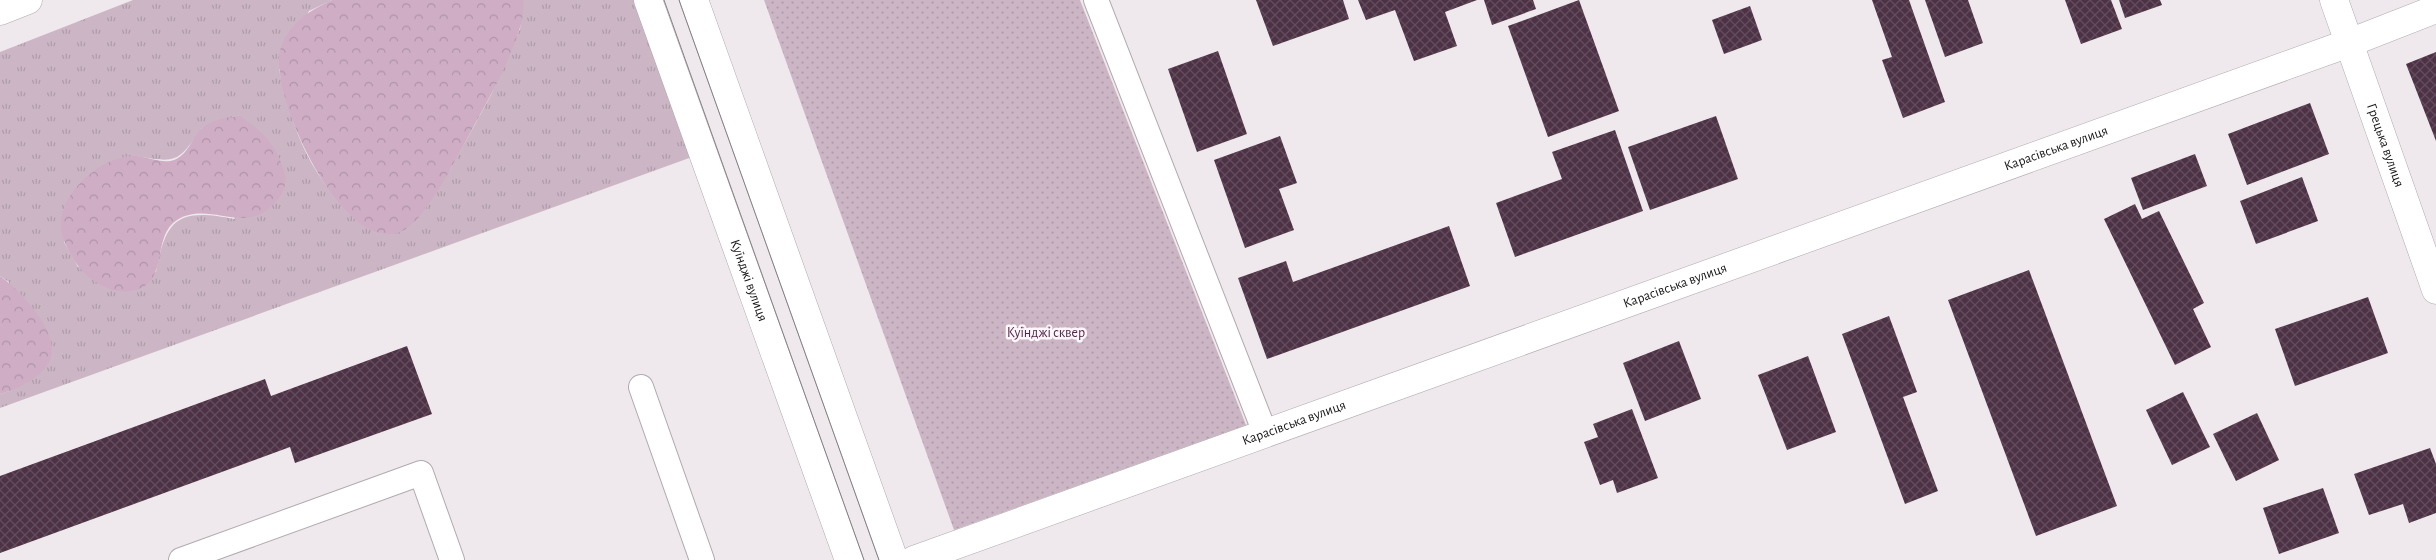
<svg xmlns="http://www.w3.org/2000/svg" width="2436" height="560" font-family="'Alegreya Sans',sans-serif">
  <defs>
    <pattern id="grass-tufts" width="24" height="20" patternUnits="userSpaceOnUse" patternTransform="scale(1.25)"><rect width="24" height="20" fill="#ccb6c6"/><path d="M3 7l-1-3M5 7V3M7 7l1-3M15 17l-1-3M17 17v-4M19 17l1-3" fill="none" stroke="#ae9ca9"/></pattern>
    <pattern id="forest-crowns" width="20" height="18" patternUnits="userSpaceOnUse" patternTransform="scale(1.25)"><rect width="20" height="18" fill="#ceadc5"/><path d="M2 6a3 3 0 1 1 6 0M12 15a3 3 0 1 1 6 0" fill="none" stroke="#b094a8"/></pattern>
    <pattern id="park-dots" width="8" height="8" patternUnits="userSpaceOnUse" patternTransform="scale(1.25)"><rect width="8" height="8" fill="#ccb6c6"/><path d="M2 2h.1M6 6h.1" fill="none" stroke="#ae9ca9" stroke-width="1.8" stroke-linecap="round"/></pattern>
    <pattern id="building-cross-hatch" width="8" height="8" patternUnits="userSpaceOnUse" patternTransform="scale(1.25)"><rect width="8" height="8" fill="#4d3246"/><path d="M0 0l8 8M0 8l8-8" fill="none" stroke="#634d5d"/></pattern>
  </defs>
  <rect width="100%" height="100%" fill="#efe9ed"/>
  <path fill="url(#grass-tufts)" fill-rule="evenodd" d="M 133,0 L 332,0 L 309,11 L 279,70 C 294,135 311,180 364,225 L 450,170 L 491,95 L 520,29 L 523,0 L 636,0 L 692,157 L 0,408 L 0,394 L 9,391 L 9,282 L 0,276 L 0,52 ZM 202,128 L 235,219 C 179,208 166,217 156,272 L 78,267 L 64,242 L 135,156 C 178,163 177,163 202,128 Z"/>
  <g fill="url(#forest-crowns)">
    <path d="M 332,0 L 523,0 C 529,27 490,97 476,122 C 462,148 429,215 406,229 C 348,266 269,98 280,51 C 287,24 309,11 332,0 Z"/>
    <path d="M 240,116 C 265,133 276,144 285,174 C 287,182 284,191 279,198 C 248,240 211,199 177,220 C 152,236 168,278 139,289 C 131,292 121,292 113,290 C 94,284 80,272 71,255 C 62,238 57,226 64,208 C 73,182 108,154 137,156 C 148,157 163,164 174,160 C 188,155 192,138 201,129 C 212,119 227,118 240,116 Z"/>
    <path d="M 0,276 C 20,290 59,331 51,357 C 45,377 18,389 0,394 Z"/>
  </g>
  <polygon fill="url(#park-dots)" points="764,0 1080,0 1246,425 954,530"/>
  <g fill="url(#building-cross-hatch)">
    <polygon points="1256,0 1343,0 1349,19 1273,46"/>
    <polygon points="1358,0 1477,0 1445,12 1457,46 1414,61 1395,10 1366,20"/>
    <polygon points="1484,0 1533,0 1536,9 1492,25"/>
    <polygon points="1579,0 1619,111 1548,137 1508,26"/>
    <polygon points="1872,0 1909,0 1945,102 1903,118 1882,60 1892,57"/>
    <polygon points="1925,0 1968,0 1983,43 1945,57"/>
    <polygon points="2065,0 2111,0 2122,29 2081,44"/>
    <polygon points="2119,0 2160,0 2162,5 2125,18"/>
    <polygon points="1750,6 1762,40 1724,54 1712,20"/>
    <polygon points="1218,51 1247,134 1197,152 1168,69"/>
    <polygon points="2436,52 2436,141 2406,64"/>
    <polygon points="2310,103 2329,154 2247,185 2228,134"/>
    <polygon points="1716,116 1738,179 1650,210 1628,147"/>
    <polygon points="1615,130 1643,211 1515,257 1496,203 1562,179 1552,152"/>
    <polygon points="1280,136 1297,183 1279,189 1294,230 1245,248 1214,160"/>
    <polygon points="2195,154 2207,186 2143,210 2131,178"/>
    <polygon points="2302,177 2318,221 2256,244 2240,201"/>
    <polygon points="2135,204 2142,219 2159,211 2204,303 2193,309 2211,347 2175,365 2104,219"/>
    <polygon points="1449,226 1470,286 1267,359 1238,278 1286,261 1293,282"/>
    <polygon points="2029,270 2117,506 2036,536 1948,300"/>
    <polygon points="2368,297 2388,353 2295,386 2275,329"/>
    <polygon points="1889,316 1917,392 1903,397 1938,491 1905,504 1842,334"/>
    <polygon points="1679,341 1701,399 1645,421 1623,363"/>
    <polygon points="407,346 432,414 295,463 290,447 0,553 0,476 265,379 271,396"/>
    <polygon points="1808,356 1836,432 1787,450 1758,375"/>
    <polygon points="2183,392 2210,447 2172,465 2146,410"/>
    <polygon points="1632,409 1658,478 1617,493 1613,480 1600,485 1584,442 1598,437 1593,424"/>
    <polygon points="2257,413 2279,460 2236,481 2213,434"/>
    <polygon points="2430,448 2436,464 2436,513 2409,523 2403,504 2369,515 2354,474"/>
    <polygon points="2323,488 2339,533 2279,554 2263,508"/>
  </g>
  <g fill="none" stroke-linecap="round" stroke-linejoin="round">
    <g stroke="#b0aaae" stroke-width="26">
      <g id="lane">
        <polyline points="1096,0 1265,433"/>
        <polyline points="641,387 702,560"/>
        <polyline points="181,560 421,473 452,560"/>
      </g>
    </g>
    <g stroke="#b0aaae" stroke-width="29">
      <g id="street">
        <path id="s1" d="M 2334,0 L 2436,290"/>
        <path id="s2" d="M 914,560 L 2349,43 L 2436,9"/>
      </g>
    </g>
    <g stroke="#b0aaae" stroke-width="29">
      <g id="secondary">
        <path id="s3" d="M 648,0 L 849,560"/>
        <polyline points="694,0 894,560"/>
      </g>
    </g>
    <g stroke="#b0aaae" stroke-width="29">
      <polyline id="highway" points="0,11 28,0"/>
    </g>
    <use href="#lane" stroke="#fff" stroke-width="24"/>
    <use href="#street" stroke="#fff" stroke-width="28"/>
    <use href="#secondary" stroke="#fff" stroke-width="28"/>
    <use href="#highway" stroke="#fff" stroke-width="28"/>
    <g stroke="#858084" stroke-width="1">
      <polyline points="664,0 864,560"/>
      <polyline points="679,0 879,560"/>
    </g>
  </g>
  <g text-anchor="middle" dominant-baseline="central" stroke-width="5" stroke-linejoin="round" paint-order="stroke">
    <g font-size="14" fill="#171416" stroke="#fdf6fb">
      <text stroke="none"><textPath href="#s1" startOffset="154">Грецька вулиця</textPath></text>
      <text stroke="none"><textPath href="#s2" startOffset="1214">Карасівська вулиця</textPath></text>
      <text stroke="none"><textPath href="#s3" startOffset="298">Куїнджі вулиця</textPath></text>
      <text stroke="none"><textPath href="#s2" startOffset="809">Карасівська вулиця</textPath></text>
      <text stroke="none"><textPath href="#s2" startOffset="404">Карасівська вулиця</textPath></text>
    </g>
    <g font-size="14" fill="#53284b" stroke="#fdf6fb">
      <text x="1046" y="333">Куїнджі сквер</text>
    </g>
  </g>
</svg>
